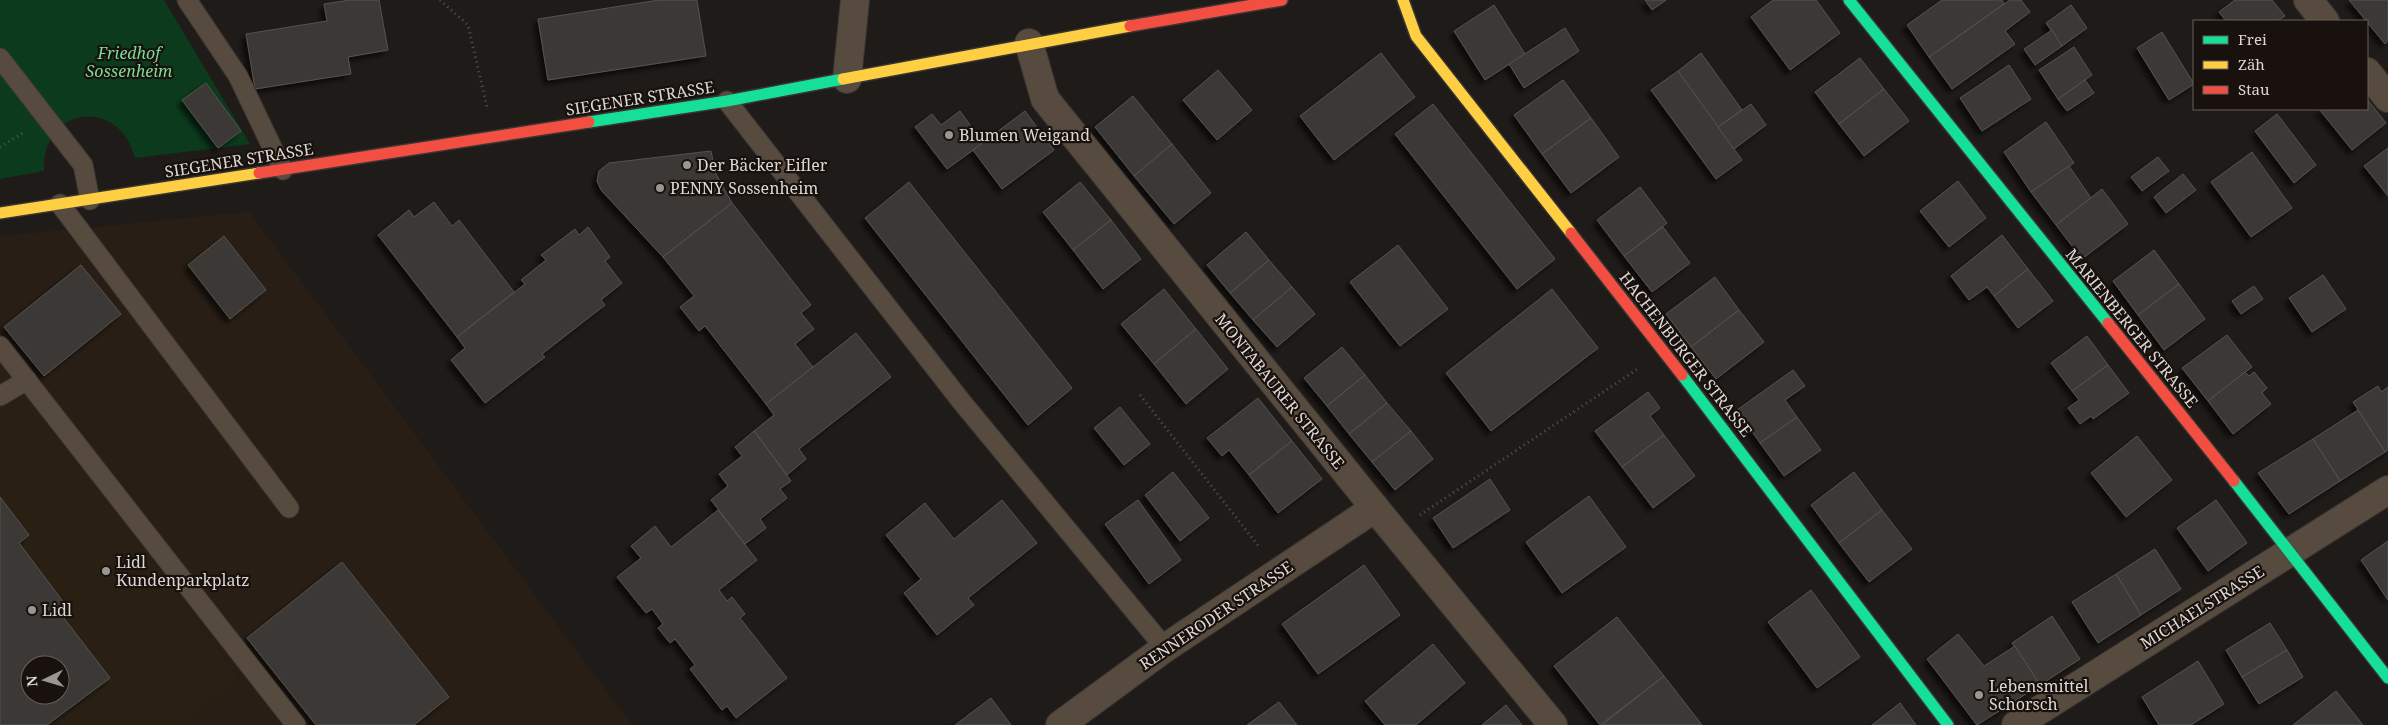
<svg xmlns="http://www.w3.org/2000/svg" width="2388" height="725" font-family="'Noto Serif',serif">
  <defs>
    <filter id="shadow"><feDropShadow dx="-4.5" dy="4.5" stdDeviation="2.5" flood-color="#0009"/></filter>
  </defs>
  <rect width="100%" height="100%" fill="#1f1b18"/>
  <path fill="#292013" fill-rule="evenodd" d="M 0,346 L 239,679 L 182,725 L 0,725 ZM 30,665 L 60,665 L 60,695 L 30,695 Z"/>
  <polygon fill="#291e15" points="249,212 632,725 182,725 239,679 0,346 0,236"/>
  <path fill="#0b3b1c" d="M 0,0 L 164,0 L 250,144 L 135,158 C 119,95 41,107 44,171 L 0,179 Z"/>
  <g fill="#3b3734" stroke="#565350" fill-rule="evenodd" filter="url(#shadow)">
    <polygon points="350,0 379,0 388,50 348,57 351,74 255,89 246,34 327,21 324,4"/>
    <polygon points="659,0 697,0 706,56 548,80 538,19"/>
    <polygon points="1645,0 1666,0 1652,10"/>
    <polygon points="1773,0 1816,0 1840,33 1790,70 1751,17"/>
    <polygon points="1942,0 2002,0 2004,4 1929,57 1907,25"/>
    <polygon points="2010,0 2021,0 2030,12 2005,31 2015,44 1952,89 1929,57"/>
    <polygon points="2235,0 2272,0 2285,16 2277,21 2226,21 2219,12"/>
    <polygon points="2349,0 2388,0 2388,41 2385,44"/>
    <polygon points="1494,5 1525,54 1485,80 1454,31"/>
    <polygon points="2071,5 2087,28 2062,46 2046,23"/>
    <polygon points="1565,28 1579,51 1524,88 1509,64"/>
    <polygon points="2052,30 2062,46 2035,65 2024,49"/>
    <polygon points="2162,32 2194,84 2169,100 2137,48"/>
    <polygon points="2074,47 2092,75 2058,99 2039,70"/>
    <polygon points="1381,53 1415,97 1334,160 1300,116"/>
    <polygon points="1701,53 1742,110 1718,127 1678,71"/>
    <polygon points="1860,58 1884,89 1839,124 1815,92"/>
    <polygon points="2009,65 2031,99 1982,131 1960,98"/>
    <polygon points="1218,70 1252,110 1217,140 1183,100"/>
    <polygon points="1678,71 1742,160 1716,179 1651,90"/>
    <polygon points="1563,80 1591,118 1542,154 1514,115"/>
    <polygon points="2085,80 2094,93 2067,111 2058,99"/>
    <polygon points="206,83 241,131 218,148 182,100"/>
    <polygon points="1884,89 1909,121 1864,156 1839,124"/>
    <polygon points="1133,96 1172,144 1134,176 1095,127"/>
    <polygon points="2367,99 2386,123 2352,150 2319,109 2367,109"/>
    <polygon points="1433,104 1555,259 1517,289 1395,134"/>
    <polygon points="1751,104 1766,125 1734,149 1718,127"/>
    <polygon points="960,111 983,143 947,169 915,127 932,114 941,125"/>
    <polygon points="1025,111 1054,150 1002,189 973,150"/>
    <polygon points="2277,114 2316,165 2294,183 2255,131"/>
    <polygon points="1591,118 1619,157 1571,193 1542,154"/>
    <polygon points="2046,122 2074,163 2031,192 2004,152"/>
    <polygon points="1172,144 1211,193 1174,224 1134,176"/>
    <polygon points="2388,148 2388,196 2364,166"/>
    <polygon points="711,151 716,174 732,203 663,257 601,190 597,181 599,171 609,163"/>
    <polygon points="2252,152 2292,208 2251,237 2211,182"/>
    <polygon points="2158,157 2169,171 2142,191 2131,177"/>
    <polygon points="2069,166 2091,198 2056,225 2031,192"/>
    <polygon points="2183,174 2196,190 2166,213 2154,197"/>
    <polygon points="1958,181 1986,218 1949,247 1920,211"/>
    <polygon points="909,182 1072,388 1028,425 865,218"/>
    <polygon points="1080,182 1111,220 1073,250 1043,212"/>
    <polygon points="1640,187 1667,223 1624,256 1597,220"/>
    <polygon points="2102,189 2128,224 2082,259 2056,225"/>
    <polygon points="434,202 452,226 459,220 514,292 457,337 378,235 409,210 414,217"/>
    <polygon points="732,203 811,305 801,313 814,329 795,344 813,367 766,404 705,326 699,331 680,307 694,296 663,257"/>
    <polygon points="1111,220 1141,259 1103,289 1073,250"/>
    <polygon points="588,227 610,257 605,261 622,283 601,300 605,305 542,354 545,357 485,403 451,360 465,348 457,337 525,284 521,280 546,260 541,255 575,229 579,235"/>
    <polygon points="1663,227 1690,263 1652,292 1624,256"/>
    <polygon points="1246,232 1269,260 1230,293 1207,265"/>
    <polygon points="2002,235 2028,269 1994,296 1987,287 1969,300 1951,276"/>
    <polygon points="224,236 266,290 230,319 188,265"/>
    <polygon points="1398,245 1448,309 1400,346 1350,282"/>
    <polygon points="2154,250 2179,284 2138,315 2113,281"/>
    <polygon points="1269,260 1292,287 1253,320 1230,293"/>
    <polygon points="81,265 121,314 44,376 4,327"/>
    <polygon points="2028,269 2053,301 2018,328 1994,296"/>
    <polygon points="2323,275 2346,309 2312,332 2289,298"/>
    <polygon points="1715,277 1739,310 1691,347 1666,314"/>
    <polygon points="2179,284 2205,319 2164,350 2138,315"/>
    <polygon points="2254,286 2263,299 2241,314 2232,301"/>
    <polygon points="1292,287 1315,314 1277,347 1253,320"/>
    <polygon points="1164,289 1196,329 1154,364 1121,324"/>
    <polygon points="1552,289 1598,348 1491,431 1446,373"/>
    <polygon points="1739,310 1764,342 1716,379 1691,347"/>
    <polygon points="1196,329 1228,369 1186,404 1154,364"/>
    <polygon points="856,333 891,377 799,449 806,459 787,475 754,431 774,415 766,404"/>
    <polygon points="2227,335 2252,367 2208,401 2182,368"/>
    <polygon points="2087,336 2108,365 2072,391 2051,363"/>
    <polygon points="1342,347 1365,375 1327,406 1304,378"/>
    <polygon points="2108,365 2129,393 2093,419 2091,416 2080,424 2068,408 2079,400 2072,391"/>
    <polygon points="1793,370 1805,386 1785,400 1797,417 1760,443 1737,410"/>
    <polygon points="2245,372 2249,376 2254,372 2267,388 2262,393 2271,404 2233,434 2208,401"/>
    <polygon points="1365,375 1387,403 1349,434 1327,406"/>
    <polygon points="2378,386 2381,392 2388,387 2388,450 2385,452 2353,402"/>
    <polygon points="1648,392 1660,408 1650,416 1664,435 1622,467 1595,431"/>
    <polygon points="1258,398 1292,441 1249,475 1229,450 1222,456 1207,438"/>
    <polygon points="1387,403 1411,431 1372,462 1349,434"/>
    <polygon points="1120,407 1150,444 1124,465 1094,428"/>
    <polygon points="2358,410 2385,452 2340,481 2313,439"/>
    <polygon points="1797,417 1821,450 1784,476 1760,443"/>
    <polygon points="754,431 791,481 780,489 787,498 760,519 766,528 745,544 711,500 728,486 719,474 742,456 735,447"/>
    <polygon points="1411,431 1433,459 1395,490 1372,462"/>
    <polygon points="1664,435 1695,476 1653,508 1622,467"/>
    <polygon points="2137,436 2172,480 2126,517 2091,473"/>
    <polygon points="2313,439 2340,481 2289,514 2258,473"/>
    <polygon points="1292,441 1322,479 1278,513 1249,475"/>
    <polygon points="1173,472 1209,518 1180,541 1145,495"/>
    <polygon points="1854,472 1882,510 1839,543 1811,505"/>
    <polygon points="1490,479 1510,510 1453,548 1433,518"/>
    <polygon points="1589,496 1626,547 1562,593 1526,542"/>
    <path d="M 0,497 L 29,535 L 19,543 L 67,607 L 60,613 L 110,678 L 47,725 L 0,725 ZM 30,665 L 60,665 L 60,695 L 30,695 Z"/>
    <polygon points="1002,500 1037,543 968,598 974,605 937,635 904,593 921,579 886,535 925,503 954,539"/>
    <polygon points="1138,500 1181,560 1149,584 1105,524"/>
    <polygon points="2216,500 2247,543 2208,571 2177,528"/>
    <polygon points="718,510 757,560 719,590 727,601 732,597 745,614 740,618 787,678 736,718 727,706 722,710 690,669 695,665 675,639 670,643 658,628 663,624 652,609 646,613 617,577 641,558 631,546 655,526 671,547"/>
    <polygon points="1882,510 1912,549 1869,582 1839,543"/>
    <polygon points="2388,541 2388,600 2361,560"/>
    <polygon points="2155,549 2181,589 2141,615 2116,574"/>
    <polygon points="342,562 449,697 414,725 316,725 247,638"/>
    <polygon points="1364,565 1400,615 1318,674 1282,624"/>
    <polygon points="2116,574 2141,615 2098,643 2072,602"/>
    <polygon points="1811,590 1860,657 1817,688 1768,622"/>
    <polygon points="2052,616 2080,659 2040,685 2012,643"/>
    <polygon points="1617,617 1664,676 1600,725 1554,666"/>
    <polygon points="2270,623 2287,650 2242,677 2226,650"/>
    <polygon points="1958,634 1984,666 2015,646 2040,685 1977,725 1927,659"/>
    <polygon points="1433,644 1465,683 1416,725 1385,725 1365,701"/>
    <polygon points="2287,650 2303,677 2259,704 2242,677"/>
    <polygon points="2198,661 2224,704 2191,725 2159,725 2142,697"/>
    <polygon points="1664,676 1702,725 1602,725"/>
    <polygon points="2336,691 2363,725 2293,725"/>
    <polygon points="991,698 1011,725 955,725"/>
    <polygon points="1279,702 1297,725 1247,725"/>
    <polygon points="1900,703 1916,725 1872,725"/>
    <polygon points="1506,705 1522,725 1482,725"/>
  </g>
  <g fill="none" stroke-linecap="round" stroke-linejoin="round">
    <g stroke="#393533" stroke-width="21">
      <g id="lane">
        <polyline points="187,0 238,76 283,170"/>
        <polyline points="0,58 83,165 90,200"/>
        <polyline points="727,101 961,401 1165,648"/>
        <polyline points="60,204 289,508"/>
        <polyline points="0,346 296,725"/>
        <polyline points="0,396 27,380"/>
      </g>
    </g>
    <g stroke="#393533" stroke-width="30">
      <g id="street">
        <polyline points="2308,0 2325,21"/>
        <polyline points="1029,43 1045,99 1375,508 1553,725"/>
        <polyline points="2367,72 2388,98"/>
        <polyline points="847,79 855,0"/>
        <polyline points="1060,725 1165,648 1375,508"/>
        <polyline points="2016,725 2388,490"/>
      </g>
    </g>
    <g stroke="#393533" stroke-width="14">
      <g id="fast">
        <polyline points="1849,0 2108,323"/>
        <polyline points="589,122 727,101 843,79"/>
        <polyline points="1682,375 1948,725"/>
        <polyline points="2234,481 2388,678"/>
      </g>
    </g>
    <g stroke="#393533" stroke-width="14">
      <g id="slow">
        <polyline points="1403,0 1416,36 1571,233"/>
        <polyline points="843,79 1130,26"/>
        <polyline points="0,213 259,173"/>
      </g>
    </g>
    <g stroke="#393533" stroke-width="14">
      <g id="jam">
        <polyline points="1130,26 1282,0"/>
        <polyline points="259,173 589,122"/>
        <polyline points="1571,233 1682,375"/>
        <polyline points="2108,323 2234,481"/>
      </g>
    </g>
    <g stroke="#5b534b" stroke-width="3" stroke-dasharray="1 4" stroke-linecap="butt">
      <polyline points="440,0 468,25 487,107"/>
      <polyline points="0,147 23,133"/>
      <polyline points="1140,395 1260,548"/>
      <polyline points="1420,515 1639,368"/>
    </g>
    <use href="#lane" stroke="#574b3f" stroke-width="19"/>
    <use href="#street" stroke="#574b3f" stroke-width="28"/>
    <use href="#fast" stroke="#16e098" stroke-width="11"/>
    <use href="#slow" stroke="#ffcf43" stroke-width="11"/>
    <use href="#jam" stroke="#f24e42" stroke-width="11"/>
  </g>
  <g fill="#9a9692" stroke="#18110d" stroke-width="2">
    <circle cx="949" cy="135" r="5"/>
    <circle cx="687" cy="165" r="5"/>
    <circle cx="660" cy="188" r="5"/>
    <circle cx="106" cy="571" r="5"/>
    <circle cx="32" cy="610" r="5"/>
    <circle cx="1979" cy="695" r="5"/>
  </g>
  <g text-anchor="middle" dominant-baseline="central" stroke-width="4.5" stroke-linejoin="round" paint-order="stroke">
    <g font-size="16" font-style="italic" fill="#78de93" stroke="#18110d">
      <text x="129" y="53">Friedhof<tspan x="129" dy="18">Sossenheim</tspan></text>
    </g>
    <g font-size="16" fill="#ddd8d4" stroke="#18110d">
      <text transform="translate(640 98) rotate(-9)">SIEGENER STRASSE</text>
      <text transform="translate(239 160) rotate(-9)">SIEGENER STRASSE</text>
      <text transform="translate(2132 328) rotate(51)">MARIENBERGER STRASSE</text>
      <text transform="translate(1686 354) rotate(52)">HACHENBURGER STRASSE</text>
      <text transform="translate(1280 391) rotate(51)">MONTABAURER STRASSE</text>
      <text transform="translate(2202 607) rotate(-32)">MICHAELSTRASSE</text>
      <text transform="translate(1216 615) rotate(-34)">RENNERODER STRASSE</text>
    </g>
    <g font-size="16" fill="#ddd8d4" stroke="#18110d" text-anchor="start">
      <text x="959" y="135">Blumen Weigand</text>
      <text x="697" y="165">Der Bäcker Eifler</text>
      <text x="670" y="188">PENNY Sossenheim</text>
      <text x="116" y="562">Lidl<tspan x="116" dy="18">Kundenparkplatz</tspan></text>
      <text x="42" y="610">Lidl</text>
      <text x="1989" y="686">Lebensmittel<tspan x="1989" dy="18">Schorsch</tspan></text>
    </g>
  </g>
  <rect x="2193" y="20" width="175" height="90" fill="#18110d" stroke="#67615d"/>
  <rect x="2203" y="36" width="25" height="8" fill="#16e098" stroke="#67615d"/>
  <text x="2238" y="45" font-size="15" fill="#ddd8d4">Frei</text>
  <rect x="2203" y="61" width="25" height="8" fill="#ffcf43" stroke="#67615d"/>
  <text x="2238" y="70" font-size="15" fill="#ddd8d4">Zäh</text>
  <rect x="2203" y="86" width="25" height="8" fill="#f24e42" stroke="#67615d"/>
  <text x="2238" y="95" font-size="15" fill="#ddd8d4">Stau</text>
  <g transform="translate(45 680) rotate(265)"><circle r="24" fill="#18110d" stroke="#67615d"/>
  <path d="M0-4L9 19L0 12L-9 19Z" fill="#9a9692"/>
  <text y="-8" font-size="14" font-weight="bold" text-anchor="middle" fill="#ddd8d4">N</text>
  </g>
</svg>
